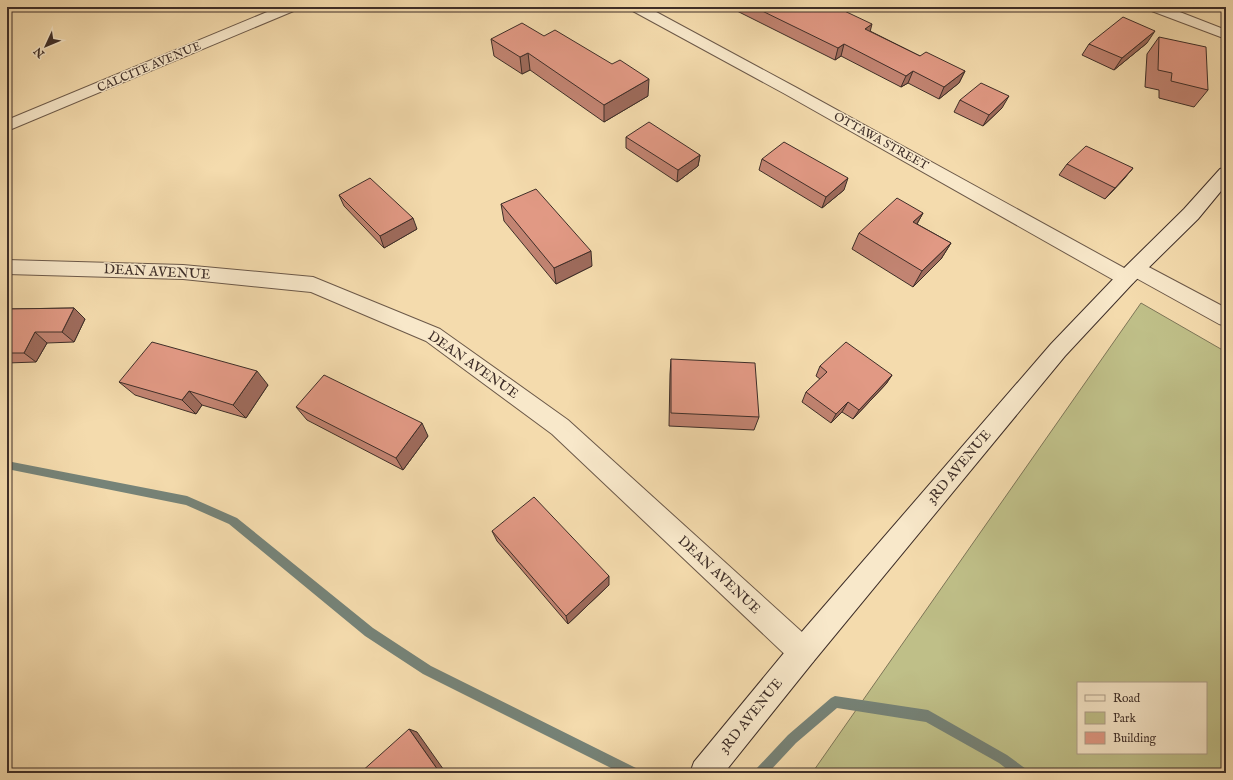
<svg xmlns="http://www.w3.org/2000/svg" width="1233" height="780" font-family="'IM FELL English',serif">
  <rect width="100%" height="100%" fill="#f4dbad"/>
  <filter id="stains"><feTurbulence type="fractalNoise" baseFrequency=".005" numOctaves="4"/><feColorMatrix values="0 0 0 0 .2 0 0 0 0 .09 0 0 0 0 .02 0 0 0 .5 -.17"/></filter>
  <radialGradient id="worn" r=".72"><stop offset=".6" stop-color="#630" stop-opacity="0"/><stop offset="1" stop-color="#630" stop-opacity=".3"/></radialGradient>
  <path fill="#bfbf88" stroke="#7e7658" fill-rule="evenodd" d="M 1141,303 L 1226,352 L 1226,773 L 812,773 ZM 1078,683 L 1206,683 L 1206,753 L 1078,753 Z"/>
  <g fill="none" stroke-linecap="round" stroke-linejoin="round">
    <g fill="#768378" fill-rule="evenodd">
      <polygon points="7,461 187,496 237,518 373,628 431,666 638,769 640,773 621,773 423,674 365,636 229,524 186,505 7,469"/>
      <polygon points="835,696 928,710 1007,755 1026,769 1028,773 1012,773 999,763 926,722 837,708 796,743 768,773 754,773 756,769 788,735 831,698"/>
    </g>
    <g stroke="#6c5949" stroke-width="2">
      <g id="street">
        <polygon points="279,7 298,7 296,10 7,131 7,120"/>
        <polygon points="629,7 647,7 797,88 1126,269 1129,264 1136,262 1143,264 1226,308 1226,326 1219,324 1136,278 1133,283 1126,286 1119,283 785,94 631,10"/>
        <polygon points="1147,7 1167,7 1226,30 1226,39 1149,10"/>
        <polygon points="7,260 183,265 313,277 440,329 568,420 813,642 817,652 813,662 803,666 793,662 552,434 426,341 311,292 183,279 7,274"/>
      </g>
    </g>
    <g stroke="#3e2e28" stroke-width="2">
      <polygon id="secondary" points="1226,167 1226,185 1198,219 1133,283 1065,356 813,662 724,773 690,773 694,762 793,642 1051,344 1119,273 1184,209 1220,169"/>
    </g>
    <use href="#street" fill="#f8e8ca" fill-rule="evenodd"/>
    <use href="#secondary" fill="#f8e8ca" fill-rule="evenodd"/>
  </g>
  <g fill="#c28472" stroke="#3e2e28">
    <polygon points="731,7 836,7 870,31 920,56 965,71 959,83 939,99 908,83 901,87 841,56 835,60 731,8"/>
    <polygon points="1159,37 1208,90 1194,107 1159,98 1159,90 1145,87 1147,54"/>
    <polygon points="491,39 648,96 604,122 530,70 522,74 494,56"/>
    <polygon points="1147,43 1114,70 1082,55 1089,44"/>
    <polygon points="960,100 1002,108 983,126 954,112"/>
    <polygon points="626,137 700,155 698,166 677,182 626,148"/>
    <polygon points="762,159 844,190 822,208 759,170"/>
    <polygon points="1067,164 1133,168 1123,180 1105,199 1059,175"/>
    <polygon points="339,195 417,229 384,248 344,206"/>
    <polygon points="501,204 592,266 556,284 504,221"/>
    <polygon points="923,213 917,224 951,243 941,259 913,287 852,249 859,233"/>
    <polygon points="74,308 85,319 74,342 47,343 36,362 7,363 7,309"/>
    <polygon points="671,359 759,417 754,430 669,426 670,374"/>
    <polygon points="820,366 892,375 886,384 853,419 842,412 831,423 802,402 806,392 820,379 816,376"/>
    <polygon points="119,382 268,385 246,418 202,405 196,414 135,395"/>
    <polygon points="296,407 428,436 403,470 307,420"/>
    <polygon points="492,531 609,585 568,624 497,541"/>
  </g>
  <g fill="#9e6b5c" stroke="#3e2e28">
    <polygon points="872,24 869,36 865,29"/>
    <polygon points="1155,31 1147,43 1114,70 1122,58"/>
    <polygon points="844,44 841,56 835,60 838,48"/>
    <polygon points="528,53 530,70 522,74 520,57"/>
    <polygon points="913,71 908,83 901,87 906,76"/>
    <polygon points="965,71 959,83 939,99 944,87"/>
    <polygon points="649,79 648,96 604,122 604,105"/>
    <polygon points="1009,96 1002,108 983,126 989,115"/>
    <polygon points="700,155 698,166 677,182 678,170"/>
    <polygon points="1133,168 1123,180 1105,199 1115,188"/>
    <polygon points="848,178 844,190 822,208 826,197"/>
    <polygon points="923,213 914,229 913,222"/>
    <polygon points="413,218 417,229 384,248 380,236"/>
    <polygon points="951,243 941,259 913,287 922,271"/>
    <polygon points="591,251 592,266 556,284 554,268"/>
    <polygon points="74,308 85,319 74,342 62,332"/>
    <polygon points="35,332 47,343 36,362 24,353"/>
    <polygon points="257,371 268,385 246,418 233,405"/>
    <polygon points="892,375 886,384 853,419 859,410"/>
    <polygon points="189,391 202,405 196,414 182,400"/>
    <polygon points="848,402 842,412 831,423 836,414"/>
    <polygon points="422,423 428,436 403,470 396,458"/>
    <polygon points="609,576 609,585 568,624 566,616"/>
    <polygon points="409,729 417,732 446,773 440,773"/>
  </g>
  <g fill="#e19984" stroke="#3e2e28">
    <polygon points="754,7 836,7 872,24 865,29 920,56 926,52 965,71 944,87 913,71 906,76 844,44 838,48"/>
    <polygon points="1123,17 1155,31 1122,58 1089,44"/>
    <polygon points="522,23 544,36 555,30 612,64 620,60 649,79 604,105 528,53 520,57 491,39"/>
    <polygon points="1159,37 1206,47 1208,90 1171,81 1172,73 1158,70"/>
    <polygon points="981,83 1009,96 989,115 960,100"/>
    <polygon points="649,122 700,155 678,170 626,137"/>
    <polygon points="784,142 848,178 826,197 762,159"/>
    <polygon points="1086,146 1133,168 1115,188 1067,164"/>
    <polygon points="370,178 413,218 380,236 339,195"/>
    <polygon points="536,189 591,251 554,268 501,204"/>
    <polygon points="897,198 923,213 913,222 951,243 922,271 859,233"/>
    <polygon points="74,308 62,332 35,332 24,353 7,353 7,309"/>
    <polygon points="152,342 257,371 233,405 189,391 182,400 119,382"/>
    <polygon points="846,342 892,375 859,410 848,402 836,414 806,392 827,372 820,366"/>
    <polygon points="671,359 755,363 759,417 671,413"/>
    <polygon points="324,375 422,423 396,458 296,407"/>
    <polygon points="534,497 609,576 566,616 492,531"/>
    <polygon points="409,729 440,773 360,773"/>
  </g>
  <g text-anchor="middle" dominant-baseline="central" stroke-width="3" stroke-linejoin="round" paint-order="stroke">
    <g font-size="12" fill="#3e2e28" stroke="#f8e8ca">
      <text transform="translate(149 67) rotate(-23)">CALCITE AVENUE</text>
      <text transform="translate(881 141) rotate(29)">OTTAWA STREET</text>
    </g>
    <g font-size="14" fill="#3e2e28" stroke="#f8e8ca">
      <text transform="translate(157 272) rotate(3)">DEAN AVENUE</text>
      <text transform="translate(473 365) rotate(35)">DEAN AVENUE</text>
      <text transform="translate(959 467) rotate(-50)">3RD AVENUE</text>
      <text transform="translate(719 575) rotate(43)">DEAN AVENUE</text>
      <text transform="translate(751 716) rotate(-51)">3RD AVENUE</text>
    </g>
  </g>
  <rect width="1233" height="780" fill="none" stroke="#f4dbad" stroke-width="24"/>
  <rect x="8" y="8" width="1217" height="764" fill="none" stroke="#3e2e28" stroke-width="2"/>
  <rect x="12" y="12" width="1209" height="756" fill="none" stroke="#3e2e28"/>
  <rect x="1077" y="682" width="130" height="72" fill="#f8e8ca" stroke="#ae9e89"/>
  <rect x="1085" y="695" width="20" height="6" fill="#f8e8ca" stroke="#ae9e89"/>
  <text x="1113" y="702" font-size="12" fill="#3e2e28">Road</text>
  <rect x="1085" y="712" width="20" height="12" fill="#bfbf88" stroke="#ae9e89"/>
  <text x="1113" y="722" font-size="12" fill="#3e2e28">Park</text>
  <rect x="1085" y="732" width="20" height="12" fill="#e19984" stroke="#ae9e89"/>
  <text x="1113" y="742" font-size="12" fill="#3e2e28">Building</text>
  <g transform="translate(46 46) rotate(226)" stroke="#f8e8ca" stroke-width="3" paint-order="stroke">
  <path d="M0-3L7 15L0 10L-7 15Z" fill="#3e2e28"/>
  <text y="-6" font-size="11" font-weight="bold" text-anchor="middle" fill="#3e2e28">N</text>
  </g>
  <rect width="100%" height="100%" filter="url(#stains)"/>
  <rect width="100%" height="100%" fill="url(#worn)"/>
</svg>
